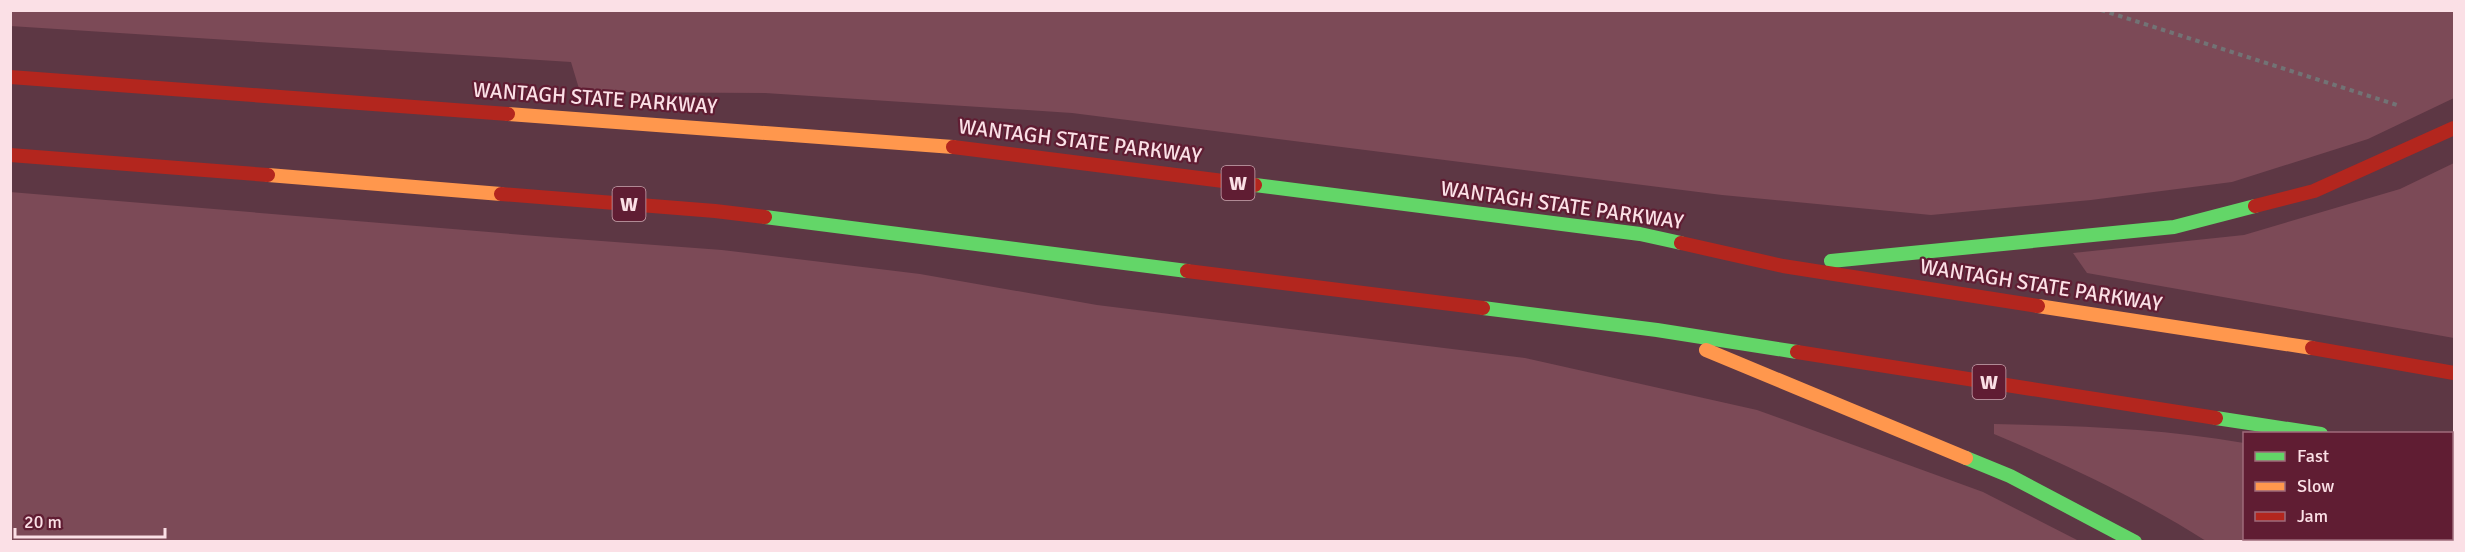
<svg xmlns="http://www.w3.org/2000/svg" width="2465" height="552" font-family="Signika,sans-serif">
  <rect width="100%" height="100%" fill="#5d3744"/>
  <g fill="#7c4a57">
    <polygon points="2454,10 2454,98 2368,139 2232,182 2091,200 1931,215 1722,195 1072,113 765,93 580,92 571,62 10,26 11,10"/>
    <polygon points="2454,163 2454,338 2087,273 2073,253 2244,235 2400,189"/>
    <polygon points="10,192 548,237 722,250 920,274 1097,305 1525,358 1757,410 1983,492 2079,541 18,541 10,539"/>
    <path d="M 1994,424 C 2079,426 2160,428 2244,443 L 2244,538 L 2452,538 L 2452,478 L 2454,479 L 2454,541 L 2206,541 C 2140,499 2067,465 1994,434 Z"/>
  </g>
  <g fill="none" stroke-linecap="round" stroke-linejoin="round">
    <polyline stroke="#727375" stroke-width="4" stroke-dasharray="4.5 4.5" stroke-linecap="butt" points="2101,10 2397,105"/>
    <g stroke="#63d668" stroke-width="14">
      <polyline points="1255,185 1640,234 1681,243"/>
      <polyline points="765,217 1187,271"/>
      <polyline points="1831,261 2174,227 2255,206"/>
      <polyline points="1483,308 1657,330 1797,352"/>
      <polyline points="2216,418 2321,434"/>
      <polyline points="2452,456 2454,456"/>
      <polyline points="1966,458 2010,476 2135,542"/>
    </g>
    <g stroke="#ff974d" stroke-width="14">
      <polyline points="508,114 953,147"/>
      <polyline points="268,175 501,194"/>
      <polyline points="2038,306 2312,348"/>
      <polyline points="1706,350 1966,458"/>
    </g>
    <g stroke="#b3261e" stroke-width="14">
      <polyline points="10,77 508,114"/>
      <polyline points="953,147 1255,185"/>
      <polyline points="10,155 268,175"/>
      <polyline points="501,194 715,211 765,217"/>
      <polyline points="2255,206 2314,191 2454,128"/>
      <polyline points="1681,243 1783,266 2038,306"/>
      <polyline points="1187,271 1483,308"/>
      <polyline points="2312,348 2454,373"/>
      <polyline points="1797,352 2216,418"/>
    </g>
  </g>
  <g text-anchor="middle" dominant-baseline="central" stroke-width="4.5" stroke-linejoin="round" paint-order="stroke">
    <g fill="#601d33" stroke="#cca6b0" stroke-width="1.5">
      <rect x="1221.5" y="166" width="33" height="34" rx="4.5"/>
      <rect x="612.5" y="187" width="33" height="34" rx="4.5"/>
      <rect x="1972.5" y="365" width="33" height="34" rx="4.5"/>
    </g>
    <g font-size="20" font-weight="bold" fill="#fbe0e6">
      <text x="1238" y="183">W</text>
      <text x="629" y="204">W</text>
      <text x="1989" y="382">W</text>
    </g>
    <g font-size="21" fill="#fbe0e6" stroke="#601d33">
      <text transform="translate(595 98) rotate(4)">WANTAGH STATE PARKWAY</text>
      <text transform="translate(1080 141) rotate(7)">WANTAGH STATE PARKWAY</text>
      <text transform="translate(1562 205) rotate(8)">WANTAGH STATE PARKWAY</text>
      <text transform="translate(2041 285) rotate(9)">WANTAGH STATE PARKWAY</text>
    </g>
  </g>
  <rect width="2465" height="552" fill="none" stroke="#fbe0e6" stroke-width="24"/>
  <rect x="2243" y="432" width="210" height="108" fill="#601d33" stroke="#9e6b7b" stroke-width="1.5"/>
  <rect x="2255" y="452" width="30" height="9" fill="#63d668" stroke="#9e6b7b" stroke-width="1.5"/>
  <text x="2297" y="462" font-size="18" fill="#fbe0e6">Fast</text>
  <rect x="2255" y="482" width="30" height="9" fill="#ff974d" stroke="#9e6b7b" stroke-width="1.5"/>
  <text x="2297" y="492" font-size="18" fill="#fbe0e6">Slow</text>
  <rect x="2255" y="512" width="30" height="9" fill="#b3261e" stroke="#9e6b7b" stroke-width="1.5"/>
  <text x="2297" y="522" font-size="18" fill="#fbe0e6">Jam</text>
  <path d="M15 528v9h150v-9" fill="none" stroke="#fbe0e6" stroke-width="3"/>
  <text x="24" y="528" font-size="18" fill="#fbe0e6" stroke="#601d33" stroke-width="4.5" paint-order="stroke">20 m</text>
</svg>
